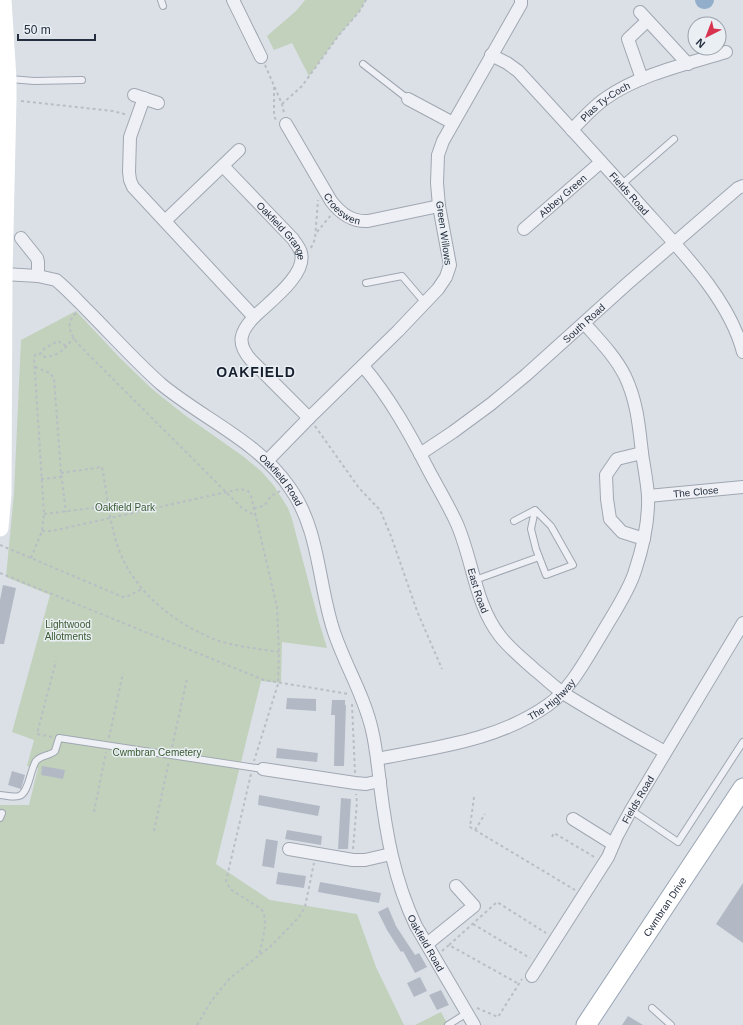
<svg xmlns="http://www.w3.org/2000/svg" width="743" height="1025" font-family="Helvetica,sans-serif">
  <rect width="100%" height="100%" fill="#dbe0e7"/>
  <g fill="#c1d1bb">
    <polygon points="305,0 366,0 359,12 339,35 309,76 292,43 274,50 267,36 296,11"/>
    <polygon points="76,311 119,357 152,389 186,416 244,457 262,472 274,486 288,508 292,519 319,622 327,648 282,642 281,683 261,681 216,864 270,900 357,914 376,967 404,1025 0,1025 0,805 29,805 38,768 27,766 34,740 12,732 50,595 6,577 14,493 21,340"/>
    <polygon points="441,1012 448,1025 415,1025"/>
  </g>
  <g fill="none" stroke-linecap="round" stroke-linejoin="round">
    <polyline stroke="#92aeca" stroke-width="18" points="704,0 705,0"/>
  </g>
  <g fill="#b2b9c4">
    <polygon points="3,585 16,588 4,644 0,644 0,600"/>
    <polygon points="287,698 316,699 316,711 286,709"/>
    <polygon points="332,700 345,700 345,705 346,705 344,766 334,766 335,715 331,715"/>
    <polygon points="277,748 318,753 317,762 276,758"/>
    <polygon points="42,766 65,770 63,779 41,775"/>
    <polygon points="12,771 25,775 21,789 8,785"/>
    <polygon points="259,795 320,806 318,816 258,805"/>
    <polygon points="341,798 351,799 348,849 338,849"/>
    <polygon points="287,830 322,836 321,845 285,839"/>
    <polygon points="266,839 278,841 274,868 262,866"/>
    <polygon points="278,872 306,876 304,888 276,884"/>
    <polygon points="320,882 381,893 379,903 318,892"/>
    <polygon points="743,883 743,943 716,924"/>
    <polygon points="388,907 396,926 415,955 419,953 427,967 415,973 403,951 401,952 387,930 378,912"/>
    <polygon points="420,977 427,991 414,997 407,983"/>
    <polygon points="441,990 449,1005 437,1010 429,995"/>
    <polygon points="628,1016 643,1025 622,1025"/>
  </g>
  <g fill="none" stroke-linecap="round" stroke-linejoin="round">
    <g stroke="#a0a7b1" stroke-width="8">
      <g id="lane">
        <polyline points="161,0 163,6"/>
        <polyline points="363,64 408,99"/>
        <polyline points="10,79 34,81 82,80"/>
        <polyline points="621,185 674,139"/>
        <polyline points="366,283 402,276 425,303"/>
        <polyline points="514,521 535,510 551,526 573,565 546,575 536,549 531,529 535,510"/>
        <polyline points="475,580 539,557"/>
        <path d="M 0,795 C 5,795 13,798 19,796 C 29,793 30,770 36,761 C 41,755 50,756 55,751 L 59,738 L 263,769"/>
        <polyline points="631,810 678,842 743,742"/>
        <polyline points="0,818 2,813"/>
        <polyline points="652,1008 671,1025"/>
        <polyline points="448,1025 467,1013"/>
      </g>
    </g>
    <g stroke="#a0a7b1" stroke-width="14">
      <g id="street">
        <polyline points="233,0 261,57"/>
        <polyline points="640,12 688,64"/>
        <path id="s1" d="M 491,55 L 507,63 L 518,71 C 557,113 595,155 633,197 C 672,242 728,294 743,352"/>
        <polyline points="642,79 628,39 647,21"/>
        <polyline points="134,95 158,103"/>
        <path d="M 144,98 L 130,137 L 129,172 L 130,180 L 133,187 L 254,317 C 240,332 236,343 251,360 L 309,418"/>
        <polyline points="408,99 453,123"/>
        <path id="s2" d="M 286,124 L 331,201 C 341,214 352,222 368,221 L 439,206"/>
        <path id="s3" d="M 572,130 C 583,118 593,107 606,98 C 640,74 687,64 726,52"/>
        <path id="s4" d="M 223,166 L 293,239 C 296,244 300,248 301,253 C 307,275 268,303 254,317"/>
        <polyline points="165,221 239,150"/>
        <path id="s5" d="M 524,229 L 601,162"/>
        <polyline points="21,238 37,258 38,262 38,276"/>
        <path id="s6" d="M 4,274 L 38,276 L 56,280 C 67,289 77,300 87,310 C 111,334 135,361 161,384 C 203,419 258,441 290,488 C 320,530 318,585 334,632 C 345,665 364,695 372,730 C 376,747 378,766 380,784 C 386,833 394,880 416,926 L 474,1025"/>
        <path id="s7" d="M 363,366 C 390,398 410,434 429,471 C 438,488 449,506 457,524 C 473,561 475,604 500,636 C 510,649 523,659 535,670 C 544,677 553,686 563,693 C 596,714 631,733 665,752"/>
        <polyline points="642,453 617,459 606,475 607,499 610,519 622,532 644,539"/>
        <path id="s8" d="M 420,454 L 453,432 L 491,404 L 526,375 L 628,283 L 738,188 L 743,186"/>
        <polyline points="267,461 309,418 398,331 438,289 446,277 450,265 439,206 437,183 438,155 443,141 521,4 521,0"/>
        <path id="s9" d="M 648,496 L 743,487"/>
        <path id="s10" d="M 377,759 C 436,747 497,741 548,705 C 571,689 586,659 601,635 C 612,616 629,591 635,571 C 643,547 649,521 648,496 C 647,481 644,467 642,453 C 639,426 637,401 625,376 C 615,356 599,340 584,323"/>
        <polyline points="263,769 355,783 366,784 380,781"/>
        <polyline points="573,819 613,844"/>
        <polyline points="289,849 353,860 365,860 391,854"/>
        <polyline points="427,944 474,906 456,886"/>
        <path id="s11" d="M 532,976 L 608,857 L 617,836 L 631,810 L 743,623"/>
      </g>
    </g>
    <g stroke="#99a4b3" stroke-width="21">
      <g id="primary">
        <path id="s12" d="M 586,1025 L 743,788"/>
      </g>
    </g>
    <g stroke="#b9bec5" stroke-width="2" stroke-dasharray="3 3" stroke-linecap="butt">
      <polyline points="265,65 282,104 284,113"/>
      <polyline points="274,87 274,116 276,120"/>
      <polyline points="21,101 113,111 128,115"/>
      <polyline points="282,104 302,86 339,35 359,12 366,0"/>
      <polyline points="317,232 331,215"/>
      <polyline points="311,248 315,239 318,200"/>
      <path d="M 76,313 C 64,325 71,335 80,346 L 242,508 L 256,516"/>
      <path d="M 66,346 L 58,341 L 45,348 L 40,354 L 45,357 C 61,355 63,349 74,338"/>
      <polyline points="35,367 50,373 54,378 61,473 66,512"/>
      <polyline points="315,426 359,488 380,510 391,536 417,611 442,669"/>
      <path d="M 61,473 L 102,467 C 107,493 109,521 118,547 C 133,592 178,627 222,642 C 241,647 260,649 279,652"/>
      <polyline points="41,479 62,477"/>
      <polyline points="254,508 264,506 271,496 280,491"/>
      <polyline points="44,514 109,506"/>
      <polyline points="42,531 52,531 240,489 248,491 251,496 277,607 279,652 278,684 254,761"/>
      <polyline points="0,545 123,597 126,597 142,589"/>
      <polyline points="31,558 42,531 44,514 34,357 36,354 40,354"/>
      <polyline points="0,573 264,680 349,694"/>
      <polyline points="352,704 355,773"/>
      <polyline points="52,737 37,734 56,661"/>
      <polyline points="109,738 123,673"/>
      <polyline points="172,747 187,679"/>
      <path d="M 251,774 L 226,881 L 230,889 L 261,909 C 270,919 261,943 259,956"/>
      <polyline points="474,797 470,827 575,890"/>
      <polyline points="94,812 106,752"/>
      <polyline points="475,830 485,814"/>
      <polyline points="154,831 169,761"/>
      <polyline points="552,837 554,833 596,858"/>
      <polyline points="353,849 357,802 356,794"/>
      <polyline points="473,924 530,958"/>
      <polyline points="449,945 497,902 546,933"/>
      <polyline points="442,951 449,945 519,984"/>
      <polyline points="477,1008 498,1017 522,979"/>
      <polyline points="197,1025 212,1000 230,978 271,946 299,917 305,907 314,863"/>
    </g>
    <use href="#lane" stroke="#eef0f5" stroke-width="6"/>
    <use href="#street" stroke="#eef0f5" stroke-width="12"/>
    <polyline stroke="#fff" stroke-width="17" points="0,528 3,494 4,274 8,99 8,79 3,0"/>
    <use href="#primary" stroke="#fff" stroke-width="19"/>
  </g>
  <g text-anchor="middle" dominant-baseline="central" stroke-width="3" stroke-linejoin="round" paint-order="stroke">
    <g font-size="10" fill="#242e3e" stroke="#eaeff4">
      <text stroke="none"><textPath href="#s3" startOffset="44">Plas Ty-Coch</textPath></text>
      <text stroke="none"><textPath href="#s1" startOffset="197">Fields Road</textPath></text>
      <text stroke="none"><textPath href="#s5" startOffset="51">Abbey Green</textPath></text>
      <text stroke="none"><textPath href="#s2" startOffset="103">Croeswen</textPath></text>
      <text stroke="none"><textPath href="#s4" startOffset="88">Oakfield Grange</textPath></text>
      <text transform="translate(444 233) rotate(82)">Green Willows</text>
      <text stroke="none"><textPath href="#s8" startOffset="210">South Road</textPath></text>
      <text stroke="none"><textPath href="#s6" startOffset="355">Oakfield Road</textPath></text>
      <text stroke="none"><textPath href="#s9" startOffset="48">The Close</textPath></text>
      <text stroke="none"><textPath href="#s7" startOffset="254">East Road</textPath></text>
      <text stroke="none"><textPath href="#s10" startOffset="187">The Highway</textPath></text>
      <text stroke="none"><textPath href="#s11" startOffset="206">Fields Road</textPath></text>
      <text stroke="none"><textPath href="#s12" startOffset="142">Cwmbran Drive</textPath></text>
      <text stroke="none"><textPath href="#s6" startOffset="845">Oakfield Road</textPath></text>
    </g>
    <g font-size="10" fill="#395a30" stroke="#eaeff4">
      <text x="125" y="507">Oakfield Park</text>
      <text x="68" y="624">Lightwood<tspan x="68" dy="12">Allotments</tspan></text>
      <text x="157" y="752">Cwmbran Cemetery</text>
    </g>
    <g font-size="14" font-weight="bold" letter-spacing="1" fill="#161f2e" stroke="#eaeff4">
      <text x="256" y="372">OAKFIELD</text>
    </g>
  </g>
  <g transform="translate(707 36) rotate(222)"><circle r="19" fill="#eaeff4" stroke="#9ba2ab"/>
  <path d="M0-3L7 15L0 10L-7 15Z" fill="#d8334f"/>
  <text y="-6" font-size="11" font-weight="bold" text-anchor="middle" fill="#242e3e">N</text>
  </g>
  <path d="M18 34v6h77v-6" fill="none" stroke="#242e3e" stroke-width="2"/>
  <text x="24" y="34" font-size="12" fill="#242e3e" stroke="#eaeff4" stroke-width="3" paint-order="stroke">50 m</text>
</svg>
